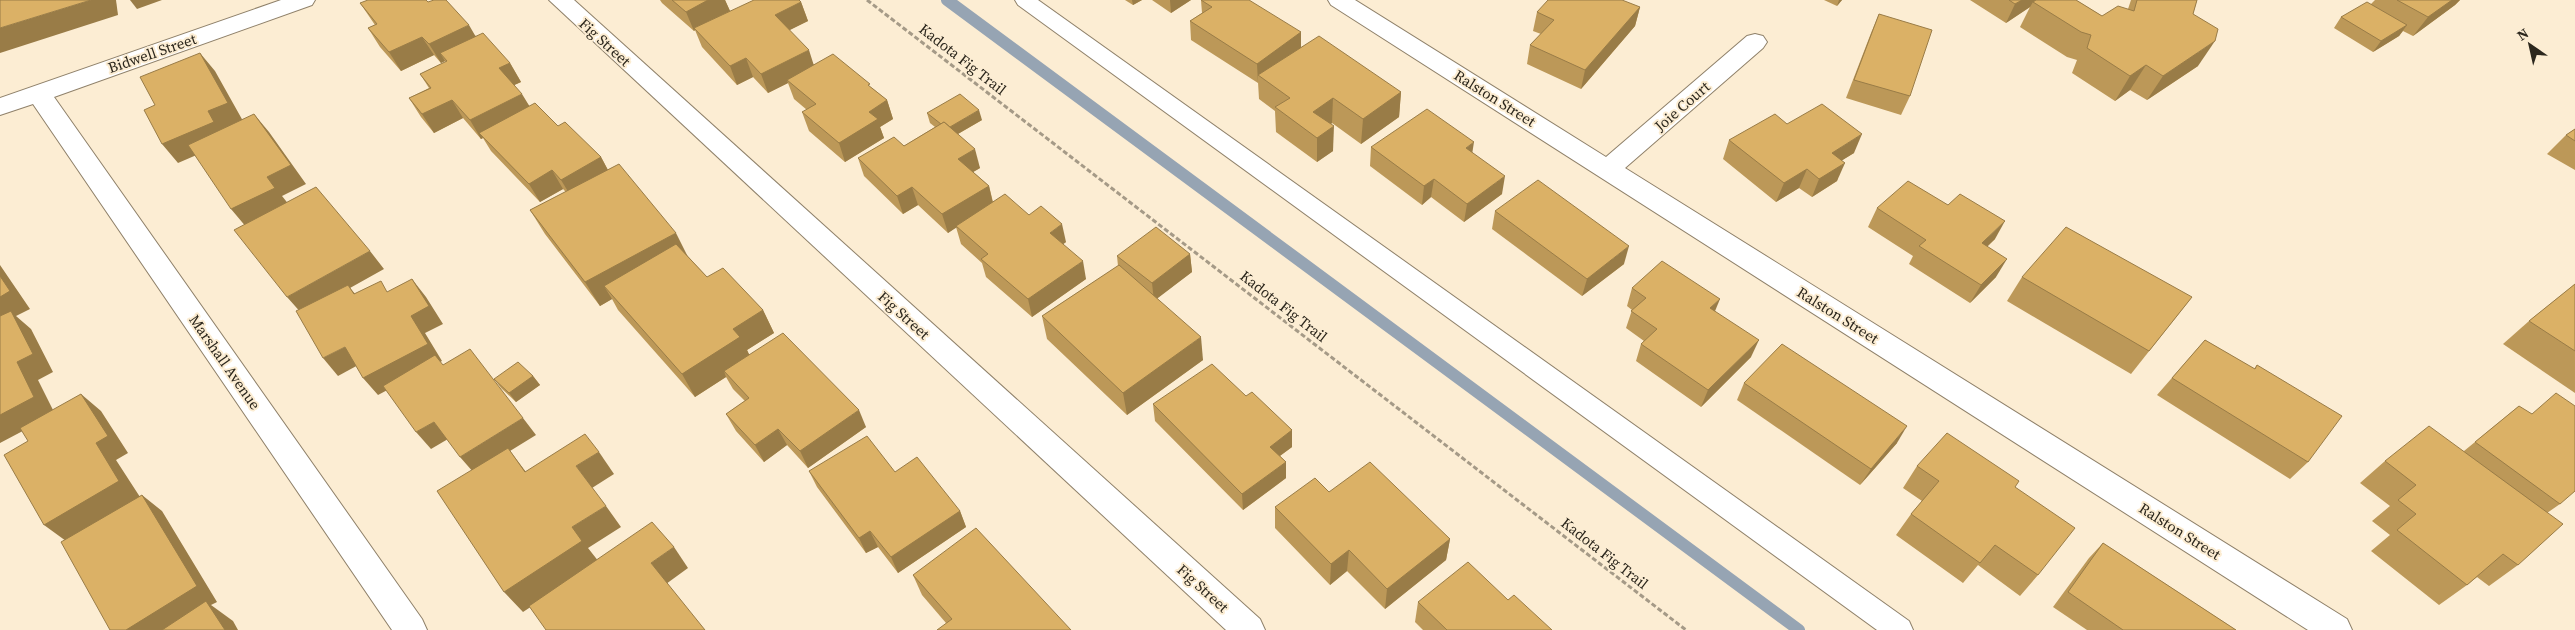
<svg xmlns="http://www.w3.org/2000/svg" width="2575" height="630" font-family="'Source Serif 4',serif">
  <rect width="100%" height="100%" fill="#fcedd3"/>
  <g fill="none" stroke-linecap="round" stroke-linejoin="round">
    <polyline stroke="#96a4b3" stroke-width="12" points="947,0 1799,630"/>
    <g stroke="#8f816a" stroke-width="2">
      <polygon id="lane" points="1015,0 1038,0 1909,621 1913,630 1877,630 1018,5"/>
    </g>
    <g stroke="#8f816a" stroke-width="2">
      <g id="street">
        <polygon points="281,0 315,0 312,5 54,97 422,619 427,630 392,630 33,104 0,115 0,98"/>
        <polygon points="549,0 574,0 1260,619 1265,630 1226,630"/>
        <polygon points="1328,0 1355,0 1606,157 1747,36 1755,34 1763,36 1767,42 1763,48 1625,168 2347,619 2352,630 2308,630 1331,5"/>
      </g>
    </g>
    <polyline stroke="#a59a87" stroke-width="3" stroke-dasharray="5 2.5" stroke-linecap="butt" points="867,0 1686,630"/>
    <use href="#lane" fill="#fff" fill-rule="evenodd"/>
    <use href="#street" fill="#fff" fill-rule="evenodd"/>
  </g>
  <g fill="#bc9858">
    <polygon points="660,0 726,0 725,0 730,11 801,2 808,21 789,30 814,65 872,88 887,100 893,119 880,127 884,138 845,162 809,131 802,112 807,110 794,99 788,83 768,93 753,77 737,85 702,47 695,30 694,31 662,3"/>
    <polygon points="1125,0 1142,0 1133,5"/>
    <polygon points="1152,0 1191,0 1171,13"/>
    <polygon points="1201,0 1301,32 1301,47 1401,92 1399,117 1361,144 1332,123 1331,124 1333,151 1317,162 1276,132 1275,111 1259,99 1258,82 1258,83 1191,40 1190,21 1202,13"/>
    <polygon points="1824,0 1842,0 1837,6"/>
    <polygon points="1970,0 2076,0 2102,16 2128,9 2131,0 2197,0 2193,14 2198,66 2147,100 2130,90 2115,101 2072,73 2077,60 2067,57 2020,27 2030,7 2006,23"/>
    <polygon points="2375,0 2460,0 2455,5 2413,36 2403,31 2399,36 2373,52 2334,28 2341,17 2371,4"/>
    <polygon points="428,2 476,36 510,63 521,82 514,85 529,106 601,157 608,170 707,277 763,310 774,333 747,350 749,355 866,427 808,468 787,445 764,462 736,431 726,414 745,401 733,389 726,377 695,397 618,310 612,299 600,306 545,234 530,210 566,192 563,189 540,202 491,151 483,138 481,139 463,118 434,133 421,117 409,98 429,88 420,74 446,62 445,61 441,63 434,55 401,71 380,47 368,28 375,25 360,3"/>
    <polygon points="1640,7 1635,26 1581,89 1527,64 1530,45 1541,34 1533,31 1537,12"/>
    <polygon points="1879,14 1910,96 1901,115 1846,98 1871,33"/>
    <polygon points="927,113 982,120 958,134 980,168 973,172 989,186 993,202 1029,215 1066,242 1063,244 1086,279 1032,317 986,277 982,263 961,244 956,227 948,233 918,205 903,214 864,176 858,158 904,146 935,127 930,123"/>
    <polygon points="1787,124 1854,153 1842,160 1837,181 1812,197 1799,188 1776,202 1723,159 1729,140"/>
    <polygon points="2575,129 2575,170 2547,154 2566,135"/>
    <polygon points="1371,147 1472,153 1502,194 1464,222 1431,197 1422,205 1370,166"/>
    <polygon points="1877,208 1995,239 1987,247 1996,277 1970,303 1909,264 1913,256 1868,227"/>
    <polygon points="1495,211 1624,264 1582,296 1492,229"/>
    <polygon points="1190,254 1192,272 1157,298 1203,360 1127,415 1047,339 1042,316 1118,266 1117,256"/>
    <polygon points="2022,277 2192,297 2131,374 2007,301"/>
    <polygon points="2575,284 2575,393 2503,344 2529,321"/>
    <polygon points="1632,288 1715,311 1751,357 1701,407 1636,361 1641,344 1644,341 1626,328 1632,310 1627,306"/>
    <polygon points="2205,340 2254,369 2257,365 2308,462 2290,479 2157,395"/>
    <polygon points="533,376 540,385 516,402 501,388 494,379"/>
    <polygon points="1744,383 1897,443 1860,485 1737,400"/>
    <polygon points="1246,396 1292,430 1292,447 1280,456 1286,462 1286,478 1243,510 1155,421 1153,404"/>
    <polygon points="2519,406 2560,504 2547,513 2518,565 2489,586 2477,577 2467,585 2439,605 2371,551 2390,535 2372,521 2390,506 2360,483 2385,461 2464,451"/>
    <polygon points="1917,466 2015,487 2038,575 2020,596 1978,565 1963,583 1896,535 1911,514 1922,501 1903,488"/>
    <polygon points="809,471 895,472 960,511 966,527 898,573 878,547 866,553 817,487"/>
    <polygon points="1329,492 1450,539 1446,560 1385,609 1347,571 1330,585 1275,528 1275,507"/>
    <polygon points="2103,543 2236,630 2087,630 2053,607 2089,558"/>
    <polygon points="913,575 1071,630 946,623 922,595"/>
    <polygon points="1508,600 1552,630 1423,630 1415,622 1418,602"/>
  </g>
  <g fill="#997c47">
    <polygon points="91,0 116,0 118,15 0,53 0,28"/>
    <polygon points="130,0 162,0 137,9"/>
    <polygon points="708,0 726,0 725,0 730,11 694,28 695,30 694,31 686,12"/>
    <polygon points="1132,0 1142,0 1133,5"/>
    <polygon points="1170,0 1191,0 1171,13"/>
    <polygon points="1839,0 1842,0 1837,6"/>
    <polygon points="2022,0 2041,0 2033,2 2030,7 2006,23 2015,4"/>
    <polygon points="2452,0 2460,0 2455,5 2413,36 2428,17"/>
    <polygon points="801,2 808,21 782,34 775,15"/>
    <polygon points="1640,7 1635,26 1581,89 1585,70"/>
    <polygon points="469,25 480,44 440,53 445,61 441,63 429,44"/>
    <polygon points="2407,25 2399,36 2373,52 2381,41"/>
    <polygon points="1301,32 1301,51 1258,75 1258,83 1257,64"/>
    <polygon points="422,37 434,55 401,71 389,52"/>
    <polygon points="2215,41 2198,66 2147,100 2163,76"/>
    <polygon points="809,50 815,69 787,80 788,83 768,93 761,74"/>
    <polygon points="200,53 215,71 243,121 229,141 178,163 162,144 208,111"/>
    <polygon points="746,58 753,77 737,85 730,66"/>
    <polygon points="510,63 521,82 510,87 499,68"/>
    <polygon points="2146,65 2130,90 2115,101 2130,76"/>
    <polygon points="1401,92 1399,117 1361,144 1363,119"/>
    <polygon points="522,94 533,112 479,133 483,138 481,139 470,120"/>
    <polygon points="1333,98 1332,123 1314,135 1313,112"/>
    <polygon points="452,100 463,118 434,133 422,114"/>
    <polygon points="887,100 893,119 880,127 884,138 845,162 839,143 869,112"/>
    <polygon points="979,110 982,120 949,139 947,129"/>
    <polygon points="254,114 269,132 306,184 282,196 290,206 247,228 231,209 267,177"/>
    <polygon points="1334,126 1333,151 1317,162 1317,138"/>
    <polygon points="1862,134 1854,153 1825,171 1832,153"/>
    <polygon points="1474,142 1471,161 1466,148"/>
    <polygon points="975,149 980,168 963,178 958,159"/>
    <polygon points="601,157 611,176 572,198 561,180"/>
    <polygon points="1845,163 1837,181 1812,197 1819,179"/>
    <polygon points="1807,169 1799,188 1776,202 1784,183"/>
    <polygon points="552,170 563,189 540,202 529,184"/>
    <polygon points="1505,176 1502,194 1464,222 1467,204"/>
    <polygon points="1434,179 1431,197 1422,205 1424,186"/>
    <polygon points="989,186 993,204 948,233 942,214"/>
    <polygon points="912,187 918,205 903,214 897,196"/>
    <polygon points="2005,221 1995,239 1971,261 1982,243"/>
    <polygon points="1062,224 1066,242 1054,251 1050,233"/>
    <polygon points="676,233 688,257 604,286 612,299 600,306 585,282"/>
    <polygon points="1629,246 1624,264 1582,296 1587,279"/>
    <polygon points="370,251 384,269 350,288 363,303 303,315 287,297"/>
    <polygon points="1190,254 1192,272 1154,301 1152,283"/>
    <polygon points="2007,259 1996,277 1970,303 1981,285"/>
    <polygon points="1083,261 1086,279 1032,317 1028,299"/>
    <polygon points="0,265 30,309 16,316 31,329 53,372 38,380 55,414 0,443 0,415 17,362 0,325"/>
    <polygon points="412,279 426,297 443,324 425,333 442,361 378,395 363,378 411,316"/>
    <polygon points="1720,299 1713,316 1710,308"/>
    <polygon points="763,310 774,333 747,350 752,360 724,371 726,377 695,397 682,374 733,329"/>
    <polygon points="1201,337 1203,360 1127,415 1123,393"/>
    <polygon points="1759,340 1751,357 1701,407 1708,390"/>
    <polygon points="345,347 360,364 338,376 323,358"/>
    <polygon points="533,376 540,385 516,402 509,393"/>
    <polygon points="81,394 101,411 128,453 116,460 140,497 66,541 44,525 96,443"/>
    <polygon points="859,410 866,427 808,468 800,451"/>
    <polygon points="523,418 536,435 510,451 542,493 525,472 474,473 460,457"/>
    <polygon points="434,422 448,439 431,449 416,432"/>
    <polygon points="1907,426 1897,443 1860,485 1871,469"/>
    <polygon points="778,429 787,445 764,462 755,445"/>
    <polygon points="1292,430 1292,447 1270,463 1270,447"/>
    <polygon points="599,452 614,474 592,488 576,466"/>
    <polygon points="1286,462 1286,478 1243,510 1242,494"/>
    <polygon points="142,495 162,511 217,602 211,605 233,621 238,630 126,630"/>
    <polygon points="606,506 621,527 588,548 599,562 523,612 504,592 572,527"/>
    <polygon points="960,511 966,527 898,573 891,557"/>
    <polygon points="870,531 878,547 866,553 859,538"/>
    <polygon points="1450,539 1446,560 1385,609 1387,589"/>
    <polygon points="674,547 688,568 666,584 651,563"/>
    <polygon points="1349,550 1347,571 1330,585 1331,564"/>
  </g>
  <g fill="#dbb166" stroke="#997c47">
    <polygon points="0,0 91,0 0,28"/>
    <polygon points="368,0 426,0 428,2 434,0 446,0 469,25 429,44 422,37 389,52 368,28 377,24 360,3"/>
    <polygon points="672,0 708,0 686,12"/>
    <polygon points="754,0 799,0 801,2 775,15 809,50 761,74 746,58 730,66 694,28"/>
    <polygon points="1201,0 1249,0 1301,32 1257,64 1190,21 1212,7"/>
    <polygon points="1548,0 1622,0 1640,7 1585,70 1530,45 1554,20 1537,12"/>
    <polygon points="2009,0 2022,0 2015,4"/>
    <polygon points="2036,0 2076,0 2102,16 2118,6 2134,11 2137,0 2197,0 2193,14 2218,29 2215,41 2163,76 2146,65 2130,76 2087,48 2091,35 2081,32 2033,2"/>
    <polygon points="2397,0 2452,0 2428,17"/>
    <polygon points="2367,2 2407,25 2381,41 2341,17"/>
    <polygon points="1879,14 1932,30 1910,96 1854,80"/>
    <polygon points="483,33 510,63 499,68 522,94 470,120 452,100 422,114 409,98 431,88 420,74 447,61 440,53"/>
    <polygon points="1319,36 1401,92 1363,119 1333,98 1313,112 1334,126 1317,138 1275,107 1290,98 1258,75"/>
    <polygon points="200,53 228,103 208,111 214,122 162,144 144,110 155,105 140,77"/>
    <polygon points="833,54 870,84 868,85 887,100 869,112 878,119 839,143 802,112 816,104 787,80"/>
    <polygon points="960,94 979,110 950,127 944,122 941,124 927,113"/>
    <polygon points="535,103 558,126 565,122 601,157 561,180 552,170 529,184 479,133"/>
    <polygon points="1822,104 1862,134 1832,153 1845,163 1819,179 1807,169 1784,183 1729,140 1775,114 1787,124"/>
    <polygon points="1427,109 1474,142 1466,148 1505,176 1467,204 1434,179 1424,186 1371,147"/>
    <polygon points="254,114 291,165 267,177 275,188 231,209 188,145"/>
    <polygon points="944,122 975,149 958,159 989,186 942,214 912,187 897,196 858,158 894,137 904,146"/>
    <polygon points="2575,129 2575,141 2566,135"/>
    <polygon points="619,164 676,233 585,282 530,210"/>
    <polygon points="1538,180 1629,246 1587,279 1495,211"/>
    <polygon points="1908,181 1948,205 1960,194 2005,221 1982,243 2007,259 1981,285 1919,246 1926,240 1877,208"/>
    <polygon points="316,187 370,251 287,297 234,230"/>
    <polygon points="1005,194 1029,215 1041,206 1062,224 1050,233 1083,261 1028,299 981,259 988,254 956,226"/>
    <polygon points="1156,227 1190,254 1152,283 1117,256"/>
    <polygon points="2066,227 2192,297 2149,351 2022,277"/>
    <polygon points="676,244 707,277 723,268 763,310 733,329 740,337 682,374 604,286"/>
    <polygon points="1662,261 1720,299 1710,308 1759,340 1708,390 1641,344 1657,329 1631,311 1646,298 1632,288"/>
    <polygon points="1119,265 1201,337 1123,393 1042,316"/>
    <polygon points="0,276 10,291 0,297"/>
    <polygon points="412,279 429,306 411,316 428,344 363,378 345,347 323,358 296,311 348,285 354,294 381,281 387,292"/>
    <polygon points="2575,284 2575,351 2529,321"/>
    <polygon points="11,311 33,354 17,362 34,397 0,415 0,316"/>
    <polygon points="783,333 859,410 800,451 778,429 755,445 726,414 749,398 724,371"/>
    <polygon points="2205,340 2255,369 2257,365 2342,416 2308,462 2172,378"/>
    <polygon points="1782,344 1907,426 1871,469 1744,383"/>
    <polygon points="470,349 523,418 460,457 434,422 416,432 383,386 435,355 443,365"/>
    <polygon points="518,362 533,376 509,393 494,379"/>
    <polygon points="1212,364 1246,396 1252,392 1292,430 1270,447 1286,462 1242,494 1153,404"/>
    <polygon points="2556,393 2575,406 2575,491 2560,504 2475,442 2519,406 2532,414"/>
    <polygon points="81,394 108,436 96,443 119,481 44,525 4,455 28,441 20,428"/>
    <polygon points="2429,426 2563,524 2518,565 2503,554 2467,585 2397,530 2416,514 2398,500 2416,485 2385,461"/>
    <polygon points="1947,433 2019,481 2015,487 2075,528 2038,575 1995,545 1980,563 1911,514 1939,481 1917,466"/>
    <polygon points="585,434 599,452 576,466 606,506 572,527 582,541 504,592 437,491 508,448 525,472"/>
    <polygon points="867,436 895,472 917,457 960,511 891,557 870,531 859,538 809,471"/>
    <polygon points="1370,462 1450,539 1387,589 1349,550 1331,564 1275,507 1315,478 1329,492"/>
    <polygon points="142,495 197,586 126,630 110,630 61,542"/>
    <polygon points="652,522 674,547 651,563 705,630 546,630 529,606"/>
    <polygon points="976,528 1071,630 937,630 952,619 913,575"/>
    <polygon points="2103,543 2236,630 2123,630 2068,592"/>
    <polygon points="1468,562 1508,600 1514,595 1552,630 1447,630 1418,602"/>
    <polygon points="206,601 225,630 162,630"/>
  </g>
  <g text-anchor="middle" dominant-baseline="central" stroke-width="4" stroke-linejoin="round" paint-order="stroke">
    <g font-size="15" fill="#2c271d" stroke="#fcedd3">
      <text transform="translate(605 42) rotate(42)">Fig Street</text>
      <text transform="translate(152 53) rotate(-19)">Bidwell Street</text>
      <text transform="translate(963 59) rotate(38)">Kadota Fig Trail</text>
      <text transform="translate(1495 98) rotate(32)">Ralston Street</text>
      <text transform="translate(1682 106) rotate(-41)">Joie Court</text>
      <text transform="translate(1284 306) rotate(38)">Kadota Fig Trail</text>
      <text transform="translate(904 315) rotate(42)">Fig Street</text>
      <text transform="translate(1838 315) rotate(32)">Ralston Street</text>
      <text transform="translate(225 362) rotate(55)">Marshall Avenue</text>
      <text transform="translate(2180 531) rotate(32)">Ralston Street</text>
      <text transform="translate(1605 553) rotate(38)">Kadota Fig Trail</text>
      <text transform="translate(1203 588) rotate(42)">Fig Street</text>
    </g>
  </g>
  <g transform="translate(2530 45) rotate(326)" stroke="#fcedd3" stroke-width="4" paint-order="stroke">
  <path d="M0-4L9 19L0 12L-9 19Z" fill="#2c271d"/>
  <text y="-8" font-size="14" font-weight="bold" text-anchor="middle" fill="#2c271d">N</text>
  </g>
</svg>
